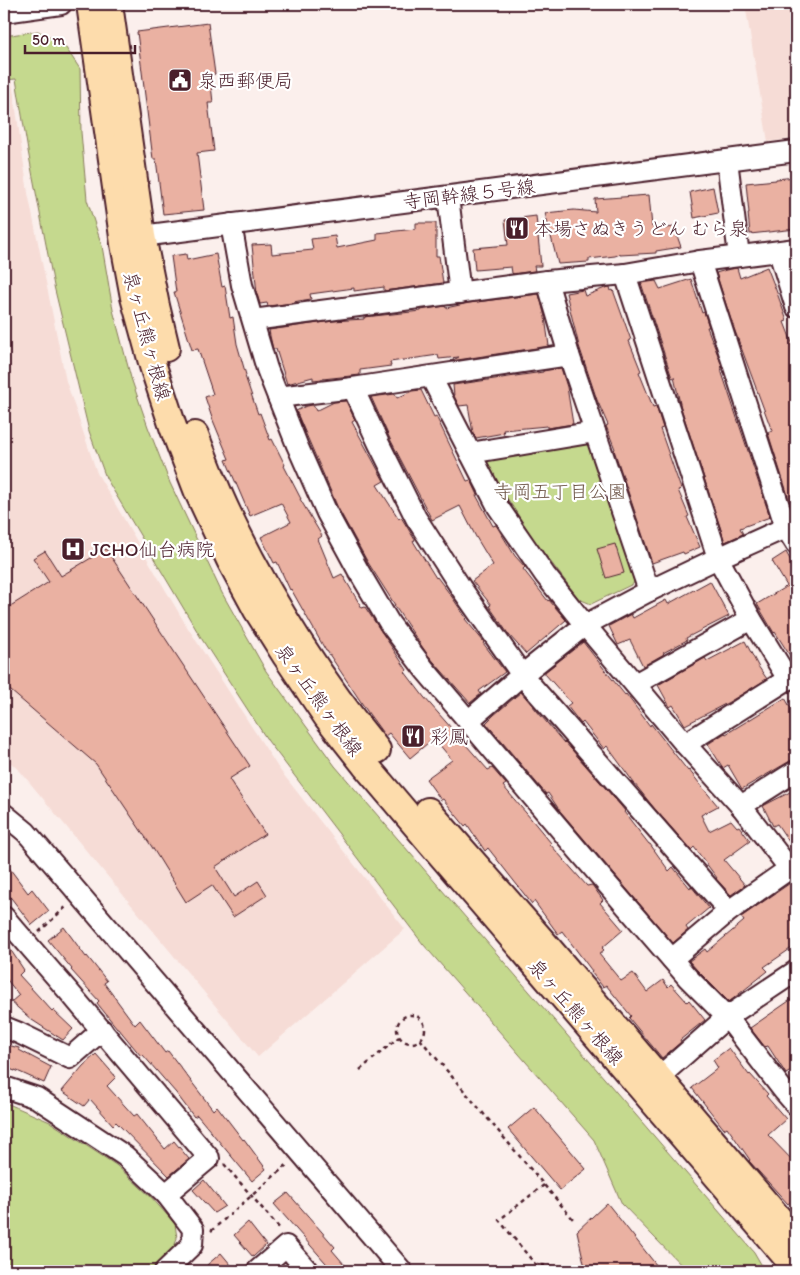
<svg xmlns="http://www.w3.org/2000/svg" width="800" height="1275" font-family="Itim,'Klee One',sans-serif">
  <rect width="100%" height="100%" fill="#fbefec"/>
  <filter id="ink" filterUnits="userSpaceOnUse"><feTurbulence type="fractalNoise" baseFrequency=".02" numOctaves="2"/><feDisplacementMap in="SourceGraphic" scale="10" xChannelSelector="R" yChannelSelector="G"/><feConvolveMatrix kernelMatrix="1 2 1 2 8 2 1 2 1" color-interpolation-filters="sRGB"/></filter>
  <g filter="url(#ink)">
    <g fill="#f6dcd6">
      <polygon points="745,4 796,4 796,138 768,142"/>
      <polygon points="12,82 28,193 66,381 97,473 186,625 279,769 405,929 258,1057 20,771 4,757 4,84"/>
    </g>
    <g fill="#c5d98e" stroke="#887c5c">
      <polygon points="38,31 64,45 80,69 81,132 87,200 102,246 113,310 131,378 148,427 170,483 222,593 266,671 335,766 754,1252 765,1271 687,1271 622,1204 594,1140 423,944 268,741 203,641 106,478 89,431 54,286 28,151 16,79 4,80 4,36"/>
      <polygon points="586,437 639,573 633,584 591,604 579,599 534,540 484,462 486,456"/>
      <polygon points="4,1102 50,1122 116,1165 151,1197 175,1224 177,1238 172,1255 155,1271 4,1271"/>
    </g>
    <g fill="#eab1a2" stroke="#4a1f2b">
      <polygon points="208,23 215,74 210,75 213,103 208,103 214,151 197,153 204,210 163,214 156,159 153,159 137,32"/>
      <polygon points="796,177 796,229 750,234 748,213 749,213 746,183 776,180 776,179"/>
      <polygon points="713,187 718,213 694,218 690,192"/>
      <polygon points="649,195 652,227 654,227 654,230 674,227 681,247 656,251 656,253 620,255 620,254 615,256 589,259 589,262 558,264 545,213 574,210 596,212 595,199"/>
      <polygon points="536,216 541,266 534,266 535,271 513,274 512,273 511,267 475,270 473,248 508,245 505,220"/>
      <polygon points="416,223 436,223 436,256 439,256 443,283 384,291 384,287 354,291 354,288 310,294 311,299 293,302 293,303 268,306 267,303 260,304 257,294 252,245 271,244 272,254 313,250 311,239 335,236 337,248 377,240 377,233 416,229"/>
      <polygon points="186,254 187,260 216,254 222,287 225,286 230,318 233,317 237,344 246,375 245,376 258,414 260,413 270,440 272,439 285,465 284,466 301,499 300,499 322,536 318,539 334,578 342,574 362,608 365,607 407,670 405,672 424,697 488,770 492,768 506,784 503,786 532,820 551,843 550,844 587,886 592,885 603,900 600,903 623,930 602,948 604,950 599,954 621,981 633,973 647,992 663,980 668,987 671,984 687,1002 689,1000 705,1020 680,1040 681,1042 662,1058 629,1018 631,1016 606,985 603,987 591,972 592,971 562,931 558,934 534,901 532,904 488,848 485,851 467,824 465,826 443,799 441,800 426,779 452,760 434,738 410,758 389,733 385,736 369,714 327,651 326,651 291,589 290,590 277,562 274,563 261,537 291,522 281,503 250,516 226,460 229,459 212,418 205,397 213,394 198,349 192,350 174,292 176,292 171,256"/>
      <polygon points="767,267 776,290 787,321 784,322 796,353 796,506 792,508 768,433 772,431 732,323 716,273 726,270 737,268 740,278"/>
      <polygon points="691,279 702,313 704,312 709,327 707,327 721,363 722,369 721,370 770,517 740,528 743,534 725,542 681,408 674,377 672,378 641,283 656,281 660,289"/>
      <polygon points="610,287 611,291 613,290 631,340 629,341 641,371 639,372 653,407 656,406 663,428 660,429 681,489 678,490 689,516 687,517 700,547 684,554 683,552 652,563 614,450 615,449 606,426 608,425 597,400 579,346 566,293 583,290 585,296 605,288"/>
      <polygon points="539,294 545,317 549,346 451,361 459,357 439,359 438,355 390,362 391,366 360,370 360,375 313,380 313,377 287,384 276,349 273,349 270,336 269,330 333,321 364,319 364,317 421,311 421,310 445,306 446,308 469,303"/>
      <polygon points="561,368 567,387 573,424 547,428 547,426 503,430 504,433 476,438 473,433 468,405 459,406 454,396 453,385 543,372 543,371"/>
      <polygon points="421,390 434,417 436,416 467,481 471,480 478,495 476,495 493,526 496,525 515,556 525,567 523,569 548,601 549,600 566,620 526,654 509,635 489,606 491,605 472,581 493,565 476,537 460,506 432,520 390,439 371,397 395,394 397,398 412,391"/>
      <polygon points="346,401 355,420 352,422 384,481 377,485 399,519 401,517 415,540 413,541 436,578 437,577 452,597 466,618 465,619 484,642 483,643 505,672 479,691 481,694 470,703 427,654 394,605 395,605 367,561 338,508 296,411 306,406 313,405 316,411 334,402"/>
      <polygon points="615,544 624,573 606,578 597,549"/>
      <polygon points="106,549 250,766 229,779 265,834 215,867 234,897 258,881 267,895 233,917 212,885 186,902 152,847 96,764 4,685 4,610 49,582 33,558 45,551 61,576"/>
      <polygon points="786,552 796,570 796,662 794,662 775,632 774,633 757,604 787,586 772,561"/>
      <polygon points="710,581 729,616 686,638 687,640 663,653 664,654 643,666 630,640 618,645 609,626 631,614 633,618 666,600 668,604"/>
      <polygon points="745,641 758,666 767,679 729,702 685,725 673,705 670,707 658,685 705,658 707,661"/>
      <polygon points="583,642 605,670 625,695 626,694 650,726 651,724 688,771 689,770 703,788 718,806 701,815 709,831 731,820 737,827 739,826 750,841 724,860 745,885 731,895 716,879 717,878 694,847 691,850 654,808 634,783 607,746 604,749 583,722 581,724 567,706 571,703 545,674 545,672"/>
      <polygon points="521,692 564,743 565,742 621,806 625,811 624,812 649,844 650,844 669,871 673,867 690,888 691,886 709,908 686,927 688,930 673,943 560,811 548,793 546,794 486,723 494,715"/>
      <polygon points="785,698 796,717 796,759 790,761 742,789 728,765 723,768 708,744 725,733 726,734"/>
      <polygon points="796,785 796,852 777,824 773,826 763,806 792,791 790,789"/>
      <polygon points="4,861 28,893 32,889 49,911 32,925 8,894 4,898"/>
      <polygon points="796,879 796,945 764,967 768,971 729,1002 697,970 689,961 705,949 707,952 744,921 741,917"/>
      <polygon points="64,927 86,957 87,956 107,981 104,983 135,1025 140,1020 165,1053 168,1051 213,1110 217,1106 243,1140 244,1139 266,1169 252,1181 197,1115 194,1117 176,1093 143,1055 141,1056 118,1028 117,1028 97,1003 99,1001 71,970 72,969 48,940"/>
      <polygon points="4,940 24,970 19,975 52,1011 53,1010 73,1029 63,1040 32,1020 11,1002 19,995 4,976"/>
      <polygon points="792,999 796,1005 796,1068 786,1074 768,1046 765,1047 750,1028"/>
      <polygon points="4,1044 19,1048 19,1050 51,1067 44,1083 15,1070 15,1071 4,1067"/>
      <polygon points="729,1048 749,1075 750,1074 768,1094 766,1096 786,1119 768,1135 796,1164 796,1197 788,1204 749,1161 750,1160 727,1127 724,1129 692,1088 718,1068 713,1060"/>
      <polygon points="96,1054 116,1077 107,1086 134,1116 137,1114 165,1149 174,1141 189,1159 169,1176 116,1122 113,1125 90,1099 84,1106 62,1091 83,1066"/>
      <polygon points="534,1107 586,1169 560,1190 508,1129"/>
      <polygon points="204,1180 225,1206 214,1213 193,1190"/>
      <polygon points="288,1193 335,1247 332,1250 350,1271 333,1271 274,1204"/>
      <polygon points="607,1203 661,1271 591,1271 584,1263 577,1231"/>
      <polygon points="248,1222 266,1245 253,1257 234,1235"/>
      <polygon points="221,1253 236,1271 213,1271 207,1265"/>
    </g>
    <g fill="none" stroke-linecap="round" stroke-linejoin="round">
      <g stroke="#4a1f2b" stroke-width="24">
        <g id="minor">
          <polyline points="4,12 61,4"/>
          <polyline points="727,160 739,256"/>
          <polyline points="448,197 460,293"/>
          <polyline points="231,224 242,285 267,369 297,445 327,513 358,570 390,624 425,670 582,855 688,978 727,1017 783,1090 796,1105"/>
          <polyline points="142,236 796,151"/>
          <polyline points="779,252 796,307"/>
          <polyline points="700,261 786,528 796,544"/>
          <polyline points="625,274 718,558 751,619 788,679"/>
          <polyline points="547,281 569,355 649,591"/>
          <polyline points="253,320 547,281 625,274 700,261 796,249"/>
          <polyline points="431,377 498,507 545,575 585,625 685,744 741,806 789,868"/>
          <polyline points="353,388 379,444 416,518 461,588 522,675 729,911"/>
          <polyline points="278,397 353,388 569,355"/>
          <polyline points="470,453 595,432"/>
          <polyline points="635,684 751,619"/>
          <polyline points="468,721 522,675 585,625 649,591 718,558 796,523"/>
          <polyline points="685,744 796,674"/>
          <polyline points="741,806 796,771"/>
          <polyline points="4,814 26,832 402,1271"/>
          <polyline points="4,917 70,993 209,1158 166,1194"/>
          <polyline points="672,959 729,911 796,864"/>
          <polyline points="4,1027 19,1033 70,1058 102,1030"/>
          <polyline points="658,1078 727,1017 796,971"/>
          <polyline points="4,1087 37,1098 125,1156 166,1194 193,1229 192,1245 165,1271"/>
          <polyline points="257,1271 286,1246 308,1271"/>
        </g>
      </g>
      <g stroke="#4a1f2b" stroke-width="30">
        <g id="major">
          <polyline points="90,4 124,244 134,297 153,366 173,427 198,492 230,560 257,610 286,656 327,717 365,765 431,843 796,1268"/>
          <polyline points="109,4 142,236 156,306 166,348"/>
          <path d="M 195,435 C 205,461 215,487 227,512 C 268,598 317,676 377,750"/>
          <polyline points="428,811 543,942 796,1239"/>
        </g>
      </g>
      <g stroke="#4a1f2b" stroke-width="2.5" stroke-dasharray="4 4" stroke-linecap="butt">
        <polyline points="39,932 68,905"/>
        <circle cx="411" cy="1029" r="14"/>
        <polyline points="420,1039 573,1219"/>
        <polyline points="360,1070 399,1037"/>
        <polyline points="224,1164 281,1230"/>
        <polyline points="544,1185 499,1220 535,1264 555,1267 561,1271"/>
        <polyline points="211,1231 289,1163"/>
      </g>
      <use href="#minor" stroke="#fff" stroke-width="20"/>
      <use href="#major" stroke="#fddcac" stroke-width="26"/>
    </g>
  </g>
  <defs>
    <g id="civic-square" transform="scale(1.25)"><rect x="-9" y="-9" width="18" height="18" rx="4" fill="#4a1f2b" stroke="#fff"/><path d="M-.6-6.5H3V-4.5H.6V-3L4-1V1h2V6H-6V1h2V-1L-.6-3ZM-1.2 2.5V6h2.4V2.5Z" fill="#fff"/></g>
    <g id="restaurant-square" transform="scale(1.25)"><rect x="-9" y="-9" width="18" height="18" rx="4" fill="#4a1f2b" stroke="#fff"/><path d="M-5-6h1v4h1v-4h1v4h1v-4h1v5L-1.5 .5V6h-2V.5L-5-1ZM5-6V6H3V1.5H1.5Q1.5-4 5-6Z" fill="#fff"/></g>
    <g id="hospital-square" transform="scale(1.25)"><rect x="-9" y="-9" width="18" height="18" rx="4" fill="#4a1f2b" stroke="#fff"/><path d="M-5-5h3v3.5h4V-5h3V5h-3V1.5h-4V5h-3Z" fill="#fff"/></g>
  </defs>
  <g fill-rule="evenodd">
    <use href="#civic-square" x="180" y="80"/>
    <use href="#restaurant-square" x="517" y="228"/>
    <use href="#hospital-square" x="73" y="549"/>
    <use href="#restaurant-square" x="413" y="736"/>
  </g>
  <g text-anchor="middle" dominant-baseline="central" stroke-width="4.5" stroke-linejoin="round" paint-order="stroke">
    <g font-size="19" fill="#4a1f2b" stroke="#fff" text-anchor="start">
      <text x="198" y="80">泉西郵便局</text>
      <text x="534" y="228">本場さぬきうどん むら泉</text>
      <text x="90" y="549">JCHO仙台病院</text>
      <text x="430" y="736">彩鳳</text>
    </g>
    <g font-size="19" fill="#4a1f2b" stroke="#fff">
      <text transform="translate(469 194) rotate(-7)">寺岡幹線５号線</text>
      <text transform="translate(147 336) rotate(75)">泉ヶ丘熊ヶ根線</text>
      <text transform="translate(319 700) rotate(54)">泉ヶ丘熊ヶ根線</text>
      <text transform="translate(576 1012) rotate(49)">泉ヶ丘熊ヶ根線</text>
    </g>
    <g font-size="19" fill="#6f5749" stroke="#fff">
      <text x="560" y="491">寺岡五丁目公園</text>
    </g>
  </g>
  <rect width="800" height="1275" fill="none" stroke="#fff" stroke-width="20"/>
  <rect x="10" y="10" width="780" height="1255" fill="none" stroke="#4a1f2b" stroke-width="2" filter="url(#ink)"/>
  <path d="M25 45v8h110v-8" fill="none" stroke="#4a1f2b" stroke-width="2.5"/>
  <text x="32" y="45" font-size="15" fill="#4a1f2b" stroke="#ffffff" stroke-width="4" paint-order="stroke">50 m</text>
</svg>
